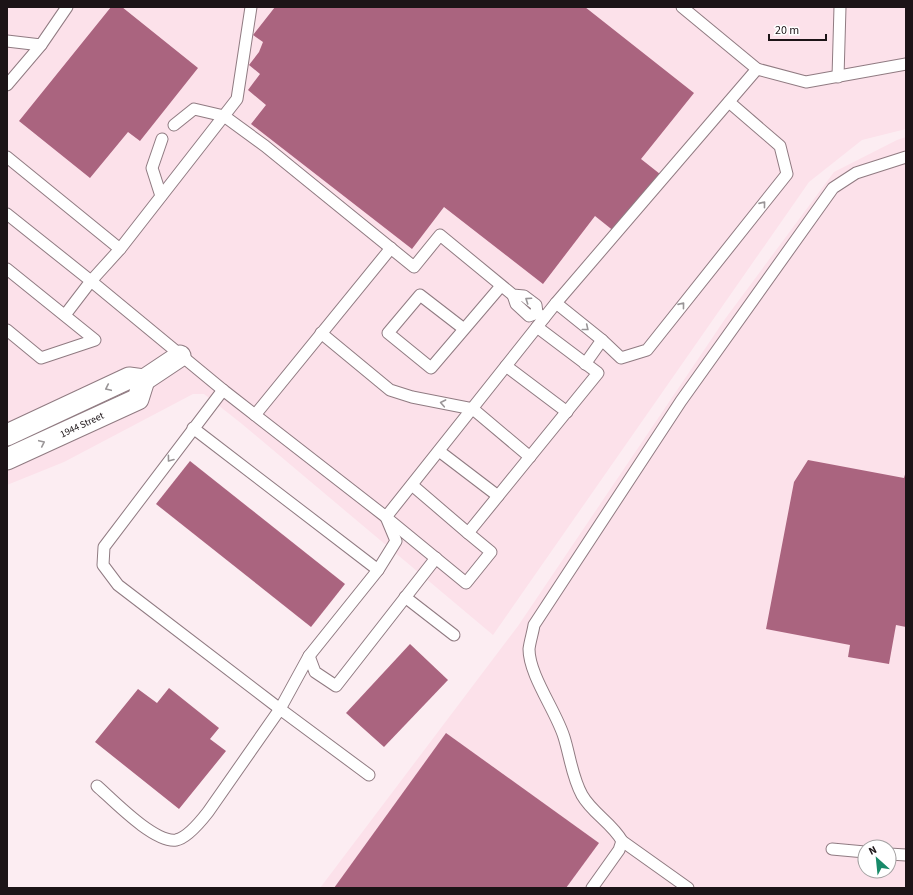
<svg xmlns="http://www.w3.org/2000/svg" width="913" height="895" font-family="'Source Sans 3',sans-serif">
  <rect width="100%" height="100%" fill="#fcedf2"/>
  <g fill="#fce1ea" fill-rule="evenodd">
    <polygon points="7,7 906,7 906,129 862,140 809,182 493,635 242,424 204,394 193,394 64,462 7,485"/>
    <path d="M 906,137 L 906,888 L 320,888 L 518,626 L 725,319 L 834,172 L 897,140 ZM 865,847 L 889,847 L 889,871 L 865,871 Z"/>
  </g>
  <g fill="#aa647f">
    <polygon points="111,7 122,7 198,68 140,141 128,132 90,178 19,121"/>
    <polygon points="275,7 585,7 694,93 641,159 660,174 615,232 595,216 543,284 444,207 412,249 251,124 266,105 248,90 260,74 249,65 259,52 263,42 253,35"/>
    <polygon points="808,460 904,478 906,471 906,627 896,625 889,664 848,657 850,645 766,629 794,482"/>
    <polygon points="190,461 345,584 311,627 156,504"/>
    <polygon points="410,644 448,680 384,747 346,713"/>
    <polygon points="169,688 219,728 210,739 226,751 179,809 95,742 138,689 157,703"/>
    <polygon points="446,733 599,843 566,888 334,888"/>
  </g>
  <g fill="none" stroke-linecap="round" stroke-linejoin="round">
    <g stroke="#907b82" stroke-width="13">
      <g id="service">
        <polyline points="251,7 237,99 120,249 91,281 223,390 386,517 556,303 757,69 806,82 906,64"/>
        <polyline points="682,7 757,69"/>
        <polyline points="7,41 41,45 67,7"/>
        <polyline points="838,77 840,7"/>
        <polyline points="7,85 41,45"/>
        <polyline points="174,125 194,109 224,116 265,146 414,267 440,235 513,295 524,296 536,305 537,313 544,318"/>
        <polyline points="7,157 120,249"/>
        <polyline points="161,196 152,168 162,139"/>
        <polyline points="7,214 91,281 65,315"/>
        <polyline points="7,269 95,340 41,358 7,330"/>
        <polyline points="513,295 516,304 529,316 537,313"/>
        <polyline points="556,303 602,340 621,358 647,350 787,174 780,146 729,102"/>
        <polyline points="464,329 420,295 388,333 431,368 501,286"/>
        <polyline points="321,333 390,390 412,397 473,409 530,457"/>
        <polyline points="585,364 602,340"/>
        <polyline points="506,366 567,412"/>
        <polyline points="223,390 104,547 103,565 118,585 280,709 309,656 378,570"/>
        <polyline points="255,415 391,248"/>
        <polyline points="193,428 378,570 396,541 386,517"/>
        <polyline points="439,451 498,496"/>
        <polyline points="412,485 468,533 598,373 537,327"/>
        <polyline points="388,519 466,583 491,552 468,533"/>
        <polyline points="405,597 454,635"/>
        <polyline points="309,656 315,672 336,686 436,558"/>
        <path d="M 97,786 C 113,800 154,843 176,840 C 187,838 201,821 208,812 L 280,709 L 369,775"/>
        <polyline points="622,841 688,888"/>
        <polyline points="832,849 865,852"/>
        <polyline points="889,854 906,855"/>
        <path d="M 592,888 L 619,850 L 622,841 C 612,823 592,813 582,795 C 572,777 570,756 564,737 C 556,711 529,675 529,649 C 530,641 533,632 534,625 L 681,401 L 833,188 L 856,173 L 906,157"/>
      </g>
    </g>
    <g stroke="#907b82" stroke-width="23">
      <g id="minor">
        <polyline points="7,435 129,378 144,380 180,356"/>
        <polyline points="7,459 138,399 144,380"/>
      </g>
    </g>
    <use href="#service" stroke="#fff" stroke-width="11"/>
    <use href="#minor" stroke="#fff" stroke-width="21"/>
  </g>
  <defs><path id="oneway-chevron" d="M-2-3.5L2.5 0L-2 3.5" fill="none" stroke-width="1.6" stroke-linecap="round" stroke-linejoin="round"/></defs>
  <g stroke="#999597">
    <use href="#oneway-chevron" transform="translate(763 204) rotate(-51)"/>
    <use href="#oneway-chevron" transform="translate(528 300) rotate(-146)"/>
    <use href="#oneway-chevron" transform="translate(682 305) rotate(-51)"/>
    <use href="#oneway-chevron" transform="translate(586 328) rotate(39)"/>
    <use href="#oneway-chevron" transform="translate(108 388) rotate(155)"/>
    <use href="#oneway-chevron" transform="translate(443 403) rotate(-169)"/>
    <use href="#oneway-chevron" transform="translate(42 443) rotate(-25)"/>
    <use href="#oneway-chevron" transform="translate(170 459) rotate(127)"/>
  </g>
  <g text-anchor="middle" dominant-baseline="central" stroke-width="4" stroke-linejoin="round" paint-order="stroke">
    <g font-size="10" fill="#1c1417" stroke="#fff">
      <text transform="translate(82 425) rotate(-25)">1944 Street</text>
    </g>
  </g>
  <rect width="913" height="895" fill="none" stroke="#1c1417" stroke-width="16"/>
  <g transform="translate(877 859) rotate(333)"><circle r="19" fill="#ffffff" stroke="#a4a1a2"/>
  <path d="M0-3L7 15L0 10L-7 15Z" fill="#188a69"/>
  <text y="-6" font-size="11" font-weight="bold" text-anchor="middle" fill="#1c1417">N</text>
  </g>
  <path d="M769 34v6h57v-6" fill="none" stroke="#1c1417" stroke-width="2"/>
  <text x="775" y="34" font-size="12" fill="#1c1417" stroke="#ffffff" stroke-width="3" paint-order="stroke">20 m</text>
</svg>
